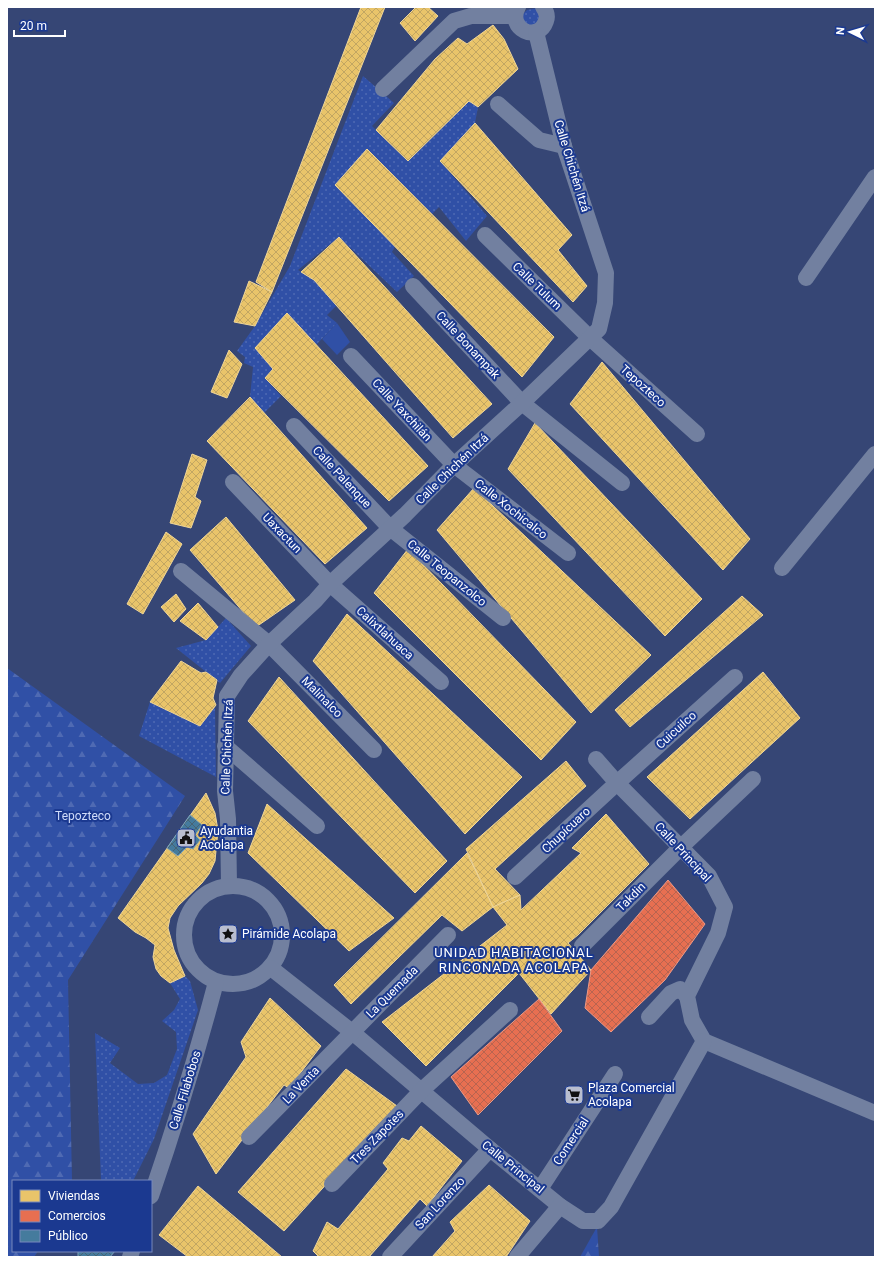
<svg xmlns="http://www.w3.org/2000/svg" width="882" height="1264" font-family="Roboto,sans-serif">
  <defs>
    <pattern id="green-dots" width="8" height="8" patternUnits="userSpaceOnUse"><rect width="8" height="8" fill="#3050a6"/><path d="M2 2h.1M6 6h.1" fill="none" stroke="#4f6ab3" stroke-width="1.8" stroke-linecap="round"/></pattern>
    <pattern id="forest-firs" width="22" height="20" patternUnits="userSpaceOnUse"><rect width="22" height="20" fill="#3050a6"/><path d="M5 1l3.5 6h-7zM16 11l3.5 6h-7z" fill="#4f6ab3"/></pattern>
    <pattern id="homes-cross-hatch" width="8" height="8" patternUnits="userSpaceOnUse"><rect width="8" height="8" fill="#e9c46a"/><path d="M0 0l8 8M0 8l8-8" fill="none" stroke="#c2a662"/></pattern>
    <pattern id="shops-cross-hatch" width="8" height="8" patternUnits="userSpaceOnUse"><rect width="8" height="8" fill="#e76f51"/><path d="M0 0l8 8M0 8l8-8" fill="none" stroke="#b86450"/></pattern>
    <pattern id="public-cross-hatch" width="8" height="8" patternUnits="userSpaceOnUse"><rect width="8" height="8" fill="#457b9d"/><path d="M0 0l8 8M0 8l8-8" fill="none" stroke="#486474"/></pattern>
  </defs>
  <rect width="100%" height="100%" fill="#364675"/>
  <g fill="url(#green-dots)">
    <polygon points="537,8 542,12 540,22 528,29 521,16 527,10"/>
    <polygon points="363,76 394,103 372,126 408,161 469,101 478,107 475,123 440,161 487,216 466,241 439,207 432,214 367,149 335,185 395,246 392,252 414,276 397,292 339,237 298,270 314,280 337,305 327,315 337,323 316,345 287,314 255,348 273,369 265,378 281,396 264,413 250,397 253,367 244,363 245,357 237,351 255,326 290,266"/>
    <polygon points="226,618 251,646 220,683 176,648 206,640"/>
    <polygon points="150,702 200,726 215,707 216,777 139,736"/>
    <polygon points="185,976 190,981 198,1010 154,1139 133,1181 101,1181 95,1033 120,1048 110,1063 138,1084 154,1083 167,1075 177,1049 176,1032 162,1021 174,1010 180,999 170,983"/>
  </g>
  <g fill="url(#forest-firs)">
    <polygon points="7,668 185,796 68,980 72,1181 13,1181 13,1251 38,1251 34,1257 7,1257"/>
    <polygon points="597,1227 599,1257 580,1257"/>
  </g>
  <polygon fill="#3050a6" points="337,323 350,342 337,355 322,339"/>
  <g fill="url(#homes-cross-hatch)" stroke="#f0d697">
    <polygon points="361,7 385,7 272,292 256,282"/>
    <polygon points="416,7 428,7 438,16 415,41 400,23"/>
    <polygon points="493,25 504,39 518,69 478,107 469,101 408,161 376,130 435,59 458,38 467,44"/>
    <polygon points="475,123 572,235 558,250 587,286 573,302 440,161"/>
    <polygon points="367,149 554,337 522,377 335,185"/>
    <polygon points="339,237 492,404 453,438 314,280 301,272"/>
    <polygon points="249,281 272,292 255,326 234,322"/>
    <polygon points="287,313 428,466 389,501 265,378 273,369 255,348"/>
    <polygon points="229,350 242,364 227,398 211,392"/>
    <polygon points="602,362 750,539 723,570 570,404"/>
    <polygon points="250,397 367,528 325,564 207,441"/>
    <polygon points="535,423 702,599 665,636 508,469"/>
    <polygon points="192,454 207,460 195,497 201,501 191,528 170,523"/>
    <polygon points="474,488 651,655 591,713 437,530"/>
    <polygon points="226,517 295,600 256,627 190,550"/>
    <polygon points="166,532 182,544 143,614 127,604"/>
    <polygon points="408,549 576,722 541,760 374,593"/>
    <polygon points="176,594 186,609 174,622 161,607"/>
    <polygon points="742,596 763,615 630,727 615,710"/>
    <polygon points="198,603 218,627 206,640 180,621"/>
    <polygon points="347,614 522,777 465,834 313,661"/>
    <polygon points="181,661 201,673 206,672 217,680 213,698 216,705 200,726 150,702"/>
    <polygon points="763,672 800,718 690,819 647,777"/>
    <polygon points="279,677 447,861 415,893 248,721"/>
    <polygon points="566,761 586,786 495,869 520,895 493,907 466,849"/>
    <polygon points="206,793 215,813 218,830 215,861 209,874 202,883 178,906 170,918 168,928 174,950 185,976 170,983 161,976 156,969 153,957 155,945 146,938 135,932 118,918"/>
    <polygon points="267,804 394,918 349,951 248,853"/>
    <polygon points="606,814 649,864 578,935 568,943 591,970 551,1014 519,973 426,1066 382,1022 507,925 493,907 520,895 521,910 581,853 572,848"/>
    <polygon points="467,853 493,907 462,931 442,915 351,1004 334,985"/>
    <polygon points="270,998 321,1046 289,1088 284,1085 216,1174 193,1134 246,1057 241,1042"/>
    <polygon points="346,1069 397,1106 284,1231 238,1192"/>
    <polygon points="421,1126 462,1161 427,1206 420,1199 369,1257 319,1257 313,1251 327,1222 338,1229 388,1169 383,1163 402,1138 409,1141"/>
    <polygon points="489,1185 530,1221 506,1257 432,1257 455,1231 450,1222"/>
    <polygon points="198,1186 282,1257 188,1257 159,1235"/>
  </g>
  <g fill="url(#shops-cross-hatch)" stroke="#ee9a85">
    <polygon points="668,880 705,924 665,980 611,1032 585,1008 591,970"/>
    <polygon points="539,999 562,1031 478,1115 451,1077"/>
  </g>
  <g fill="url(#public-cross-hatch)" stroke="#7da3ba">
    <polygon points="190,815 202,825 195,835 200,840 193,849 187,847 178,856 167,848"/>
    <polygon points="78,1251 115,1251 110,1257 78,1257"/>
  </g>
  <g fill="none" stroke-linecap="round" stroke-linejoin="round">
    <g stroke="#7280a0" stroke-width="16">
      <path d="M 518,7 C 506,29 538,44 546,21 C 548,16 546,11 543,7"/>
      <polyline points="383,89 454,21 471,16 515,16"/>
      <polyline points="498,104 539,140 564,146"/>
      <polyline points="485,235 590,338 697,434"/>
      <polyline points="806,278 875,177"/>
      <polyline points="413,286 522,403 622,483"/>
      <polyline points="351,356 454,465 568,553"/>
      <polyline points="294,426 390,528 503,618"/>
      <polyline points="233,482 330,584 441,682"/>
      <polyline points="782,568 875,454"/>
      <polyline points="181,571 269,644 374,750"/>
      <polyline points="225,746 317,826"/>
      <polyline points="596,759 617,783 709,876 725,907 718,933 687,996 692,1020 704,1041 875,1113"/>
      <polyline points="515,877 617,783 735,677"/>
      <polyline points="229,885 228,819 225,791 227,696 241,675 269,644 315,601 330,584 405,515 454,465 522,403 599,329 605,303 606,273 564,146 536,32"/>
      <circle cx="233" cy="935" r="49"/>
      <polyline points="582,946 680,848 753,779"/>
      <polyline points="271,968 352,1032 490,1149 560,1206 583,1221 598,1221 611,1207 704,1041"/>
      <polyline points="649,1017 671,993 680,989 687,996"/>
      <polyline points="249,1137 448,935"/>
      <polyline points="332,1184 422,1090 510,1010"/>
      <polyline points="540,1189 615,1074"/>
      <path d="M 151,1196 C 175,1126 197,1054 216,982"/>
      <polyline points="130,1257 132,1251"/>
      <polyline points="390,1257 490,1149"/>
      <polyline points="517,1257 560,1206"/>
    </g>
  </g>
  <defs>
    <g id="civic-square" transform="scale(1)"><rect x="-9" y="-9" width="18" height="18" rx="4" fill="#b9becf" stroke="#1b3990"/><path d="M-.6-6.5H3V-4.5H.6V-3L4-1V1h2V6H-6V1h2V-1L-.6-3ZM-1.2 2.5V6h2.4V2.5Z" fill="#111"/></g>
    <g id="sight-square" transform="scale(1)"><rect x="-9" y="-9" width="18" height="18" rx="4" fill="#b9becf" stroke="#1b3990"/><path d="M0-6L1.8-2.2L6-1.7L2.9 1.2L3.7 5.4L0 3.3L-3.7 5.4L-2.9 1.2L-6-1.7L-1.8-2.2Z" fill="#111"/></g>
    <g id="supermarket-square" transform="scale(1)"><rect x="-9" y="-9" width="18" height="18" rx="4" fill="#b9becf" stroke="#1b3990"/><path d="M-6-5.5h2.5l.6 2H6L4.5 2H-2.5L-4.4-4H-6ZM-1.5 3.2a1.3 1.3 0 1 0 .1 0ZM3 3.2a1.3 1.3 0 1 0 .1 0Z" fill="#111"/></g>
  </defs>
  <g fill-rule="evenodd">
    <use href="#civic-square" x="186" y="838"/>
    <use href="#sight-square" x="228" y="934"/>
    <use href="#supermarket-square" x="574" y="1095"/>
  </g>
  <g text-anchor="middle" dominant-baseline="central" stroke-width="4" stroke-linejoin="round" paint-order="stroke">
    <g font-size="12" fill="#fff" stroke="#1b3990">
      <text transform="translate(572 166) rotate(73)">Calle Chichén Itzá</text>
      <text transform="translate(537 286) rotate(44)">Calle Tulum</text>
      <text transform="translate(468 345) rotate(47)">Calle Bonampak</text>
      <text transform="translate(643 386) rotate(42)">Tepozteco</text>
      <text transform="translate(402 410) rotate(47)">Calle Yaxchilán</text>
      <text transform="translate(452 469) rotate(-44)">Calle Chichén Itzá</text>
      <text transform="translate(342 477) rotate(47)">Calle Palenque</text>
      <text transform="translate(511 509) rotate(38)">Calle Xochicalco</text>
      <text transform="translate(282 533) rotate(46)">Uaxactun</text>
      <text transform="translate(447 573) rotate(39)">Calle Teopanzolco</text>
      <text transform="translate(385 633) rotate(42)">Calixtlahuaca</text>
      <text transform="translate(322 697) rotate(45)">Malinalco</text>
      <text transform="translate(676 730) rotate(-42)">Cuicuilco</text>
      <text transform="translate(227 747) rotate(-88)">Calle Chichén Itzá</text>
      <text transform="translate(566 830) rotate(-43)">Chupícuaro</text>
      <text transform="translate(683 852) rotate(47)">Calle Principal</text>
      <text transform="translate(631 897) rotate(-45)">Takdin</text>
      <text transform="translate(392 992) rotate(-45)">La Quemada</text>
      <text transform="translate(301 1085) rotate(-46)">La Venta</text>
      <text transform="translate(185 1090) rotate(-73)">Calle Filabobos</text>
      <text transform="translate(377 1137) rotate(-46)">Tres Zapotes</text>
      <text transform="translate(571 1141) rotate(-57)">Comercial</text>
      <text transform="translate(513 1167) rotate(39)">Calle Principal</text>
      <text transform="translate(440 1203) rotate(-47)">San Lorenzo</text>
    </g>
    <g font-size="12" fill="#d0dcfa" stroke="#1b3990">
      <text x="83" y="816">Tepozteco</text>
    </g>
    <g font-size="12" fill="#fff" stroke="#1b3990" text-anchor="start">
      <text x="200" y="831">Ayudantia<tspan x="200" dy="14">Acolapa</tspan></text>
      <text x="242" y="934">Pirámide Acolapa</text>
      <text x="588" y="1088">Plaza Comercial<tspan x="588" dy="14">Acolapa</tspan></text>
    </g>
    <g font-size="13" letter-spacing="1" fill="#fff" stroke="#1b3990">
      <text x="514" y="952">UNIDAD HABITACIONAL<tspan x="514" dy="15">RINCONADA ACOLAPA</tspan></text>
    </g>
  </g>
  <rect width="882" height="1264" fill="none" stroke="#ffffff" stroke-width="16"/>
  <rect x="12" y="1180" width="140" height="72" fill="#1b3990" stroke="#7688bc"/>
  <rect x="20" y="1190" width="20" height="12" fill="#e9c46a" stroke="#7688bc"/>
  <text x="48" y="1200" font-size="12" fill="#ffffff">Viviendas</text>
  <rect x="20" y="1210" width="20" height="12" fill="#e76f51" stroke="#7688bc"/>
  <text x="48" y="1220" font-size="12" fill="#ffffff">Comercios</text>
  <rect x="20" y="1230" width="20" height="12" fill="#457b9d" stroke="#7688bc"/>
  <text x="48" y="1240" font-size="12" fill="#ffffff">Público</text>
  <g transform="translate(850 32) rotate(275)" stroke="#1b3990" stroke-width="3" paint-order="stroke">
  <path d="M0-3L7 15L0 10L-7 15Z" fill="#ffffff"/>
  <text y="-6" font-size="11" font-weight="bold" text-anchor="middle" fill="#ffffff">N</text>
  </g>
  <path d="M14 30v6h51v-6" fill="none" stroke="#ffffff" stroke-width="2"/>
  <text x="20" y="30" font-size="12" fill="#ffffff" stroke="#1b3990" stroke-width="3" paint-order="stroke">20 m</text>
</svg>
